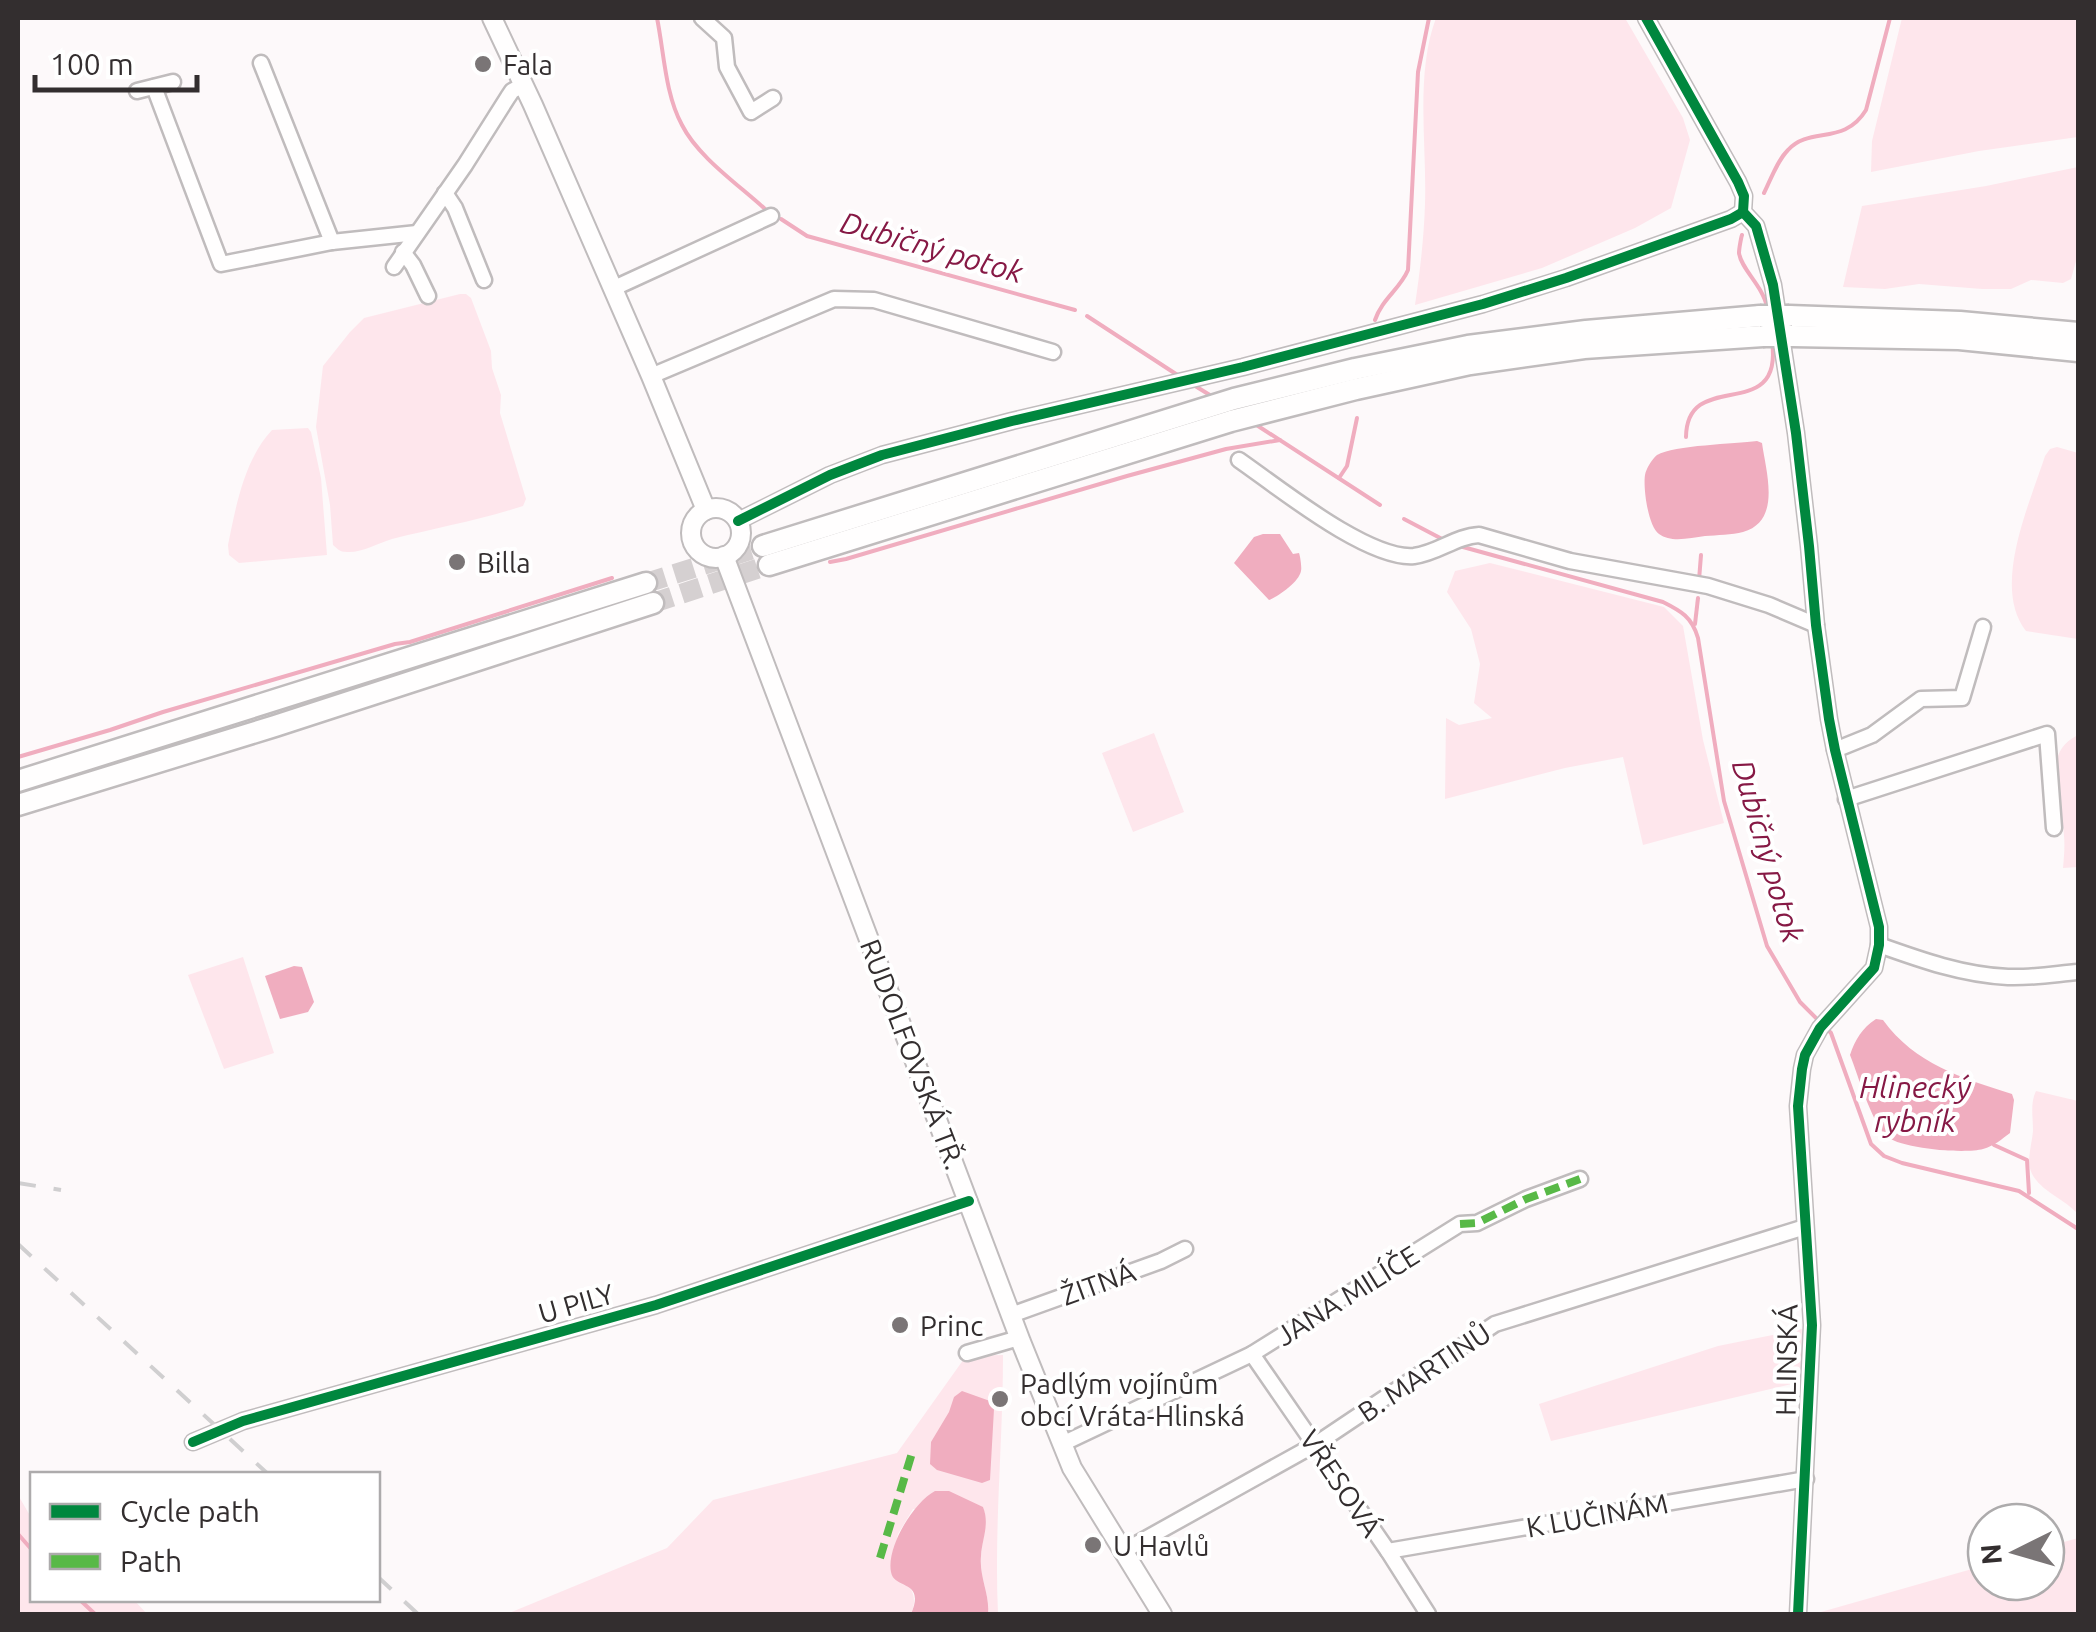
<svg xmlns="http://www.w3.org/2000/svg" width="2096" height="1632" font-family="Ubuntu,sans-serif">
  <rect width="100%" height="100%" fill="#fdf9fa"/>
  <g fill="#fee6ec">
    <path d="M 1436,18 L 1625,18 L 1683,118 L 1690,140 L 1671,208 L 1635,228 L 1542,268 L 1415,305 C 1420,271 1424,238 1425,204 C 1427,145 1415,74 1436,18 Z"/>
    <polygon points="1902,18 2078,18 2078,137 1979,151 1871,172 1872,141"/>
    <polygon points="2078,167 2078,254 2071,279 2063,283 2031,280 2011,289 1982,289 1919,284 1885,289 1843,287 1862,206 1986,186"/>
    <path d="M 460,294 L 466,294 L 471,298 L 491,351 L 492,368 L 501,395 L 500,413 L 526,499 L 523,506 C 480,520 436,528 392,539 C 378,543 362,553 347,552 C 339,552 338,549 333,545 L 330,505 L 316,427 L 323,366 L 350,332 L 364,318 Z"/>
    <path d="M 308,428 L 311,432 L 321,478 L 327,555 L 239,563 L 229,555 L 228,545 C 236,506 244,460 272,430 Z"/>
    <path d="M 2057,447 L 2078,453 L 2078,639 L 2026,631 C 1991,587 2030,503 2045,456 L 2050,449 Z"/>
    <polygon points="1490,563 1664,607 1683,626 1703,740 1724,823 1643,845 1623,757 1565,768 1445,799 1446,718 1459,725 1492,718 1474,703 1480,664 1471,629 1447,592 1455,571"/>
    <polygon points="1154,733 1184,812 1133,832 1102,753"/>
    <path d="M 2078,735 L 2078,867 L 2063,868 C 2064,857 2065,846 2064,836 C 2063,802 2038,754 2078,735 Z"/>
    <polygon points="243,957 274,1053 224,1069 188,975"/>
    <path d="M 2036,1091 L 2078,1101 L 2078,1214 C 2063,1197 2031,1188 2029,1163 C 2029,1153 2032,1141 2033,1131 C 2033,1117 2030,1103 2036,1091 Z"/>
    <polygon points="1802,1329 1800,1382 1551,1441 1539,1404 1718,1346"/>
    <path d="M 1003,1355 C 1003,1442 994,1528 998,1614 L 988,1614 C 990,1595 979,1577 981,1556 C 982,1539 989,1524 983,1507 L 913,1509 L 898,1534 L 891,1564 C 904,1581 921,1591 911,1614 L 507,1614 L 667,1548 L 713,1500 L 897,1453 L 966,1356 Z"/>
    <polygon points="18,1495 32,1519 32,1600 134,1600 147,1614 18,1614"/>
    <polygon points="2078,1538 2078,1614 1814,1614 1986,1565 1986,1582 2046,1582 2046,1547"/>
  </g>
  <g fill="#f0adbf">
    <path d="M 1757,441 L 1762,443 C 1766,472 1782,521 1743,532 C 1732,535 1717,535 1705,536 C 1690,538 1671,543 1659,534 C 1648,526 1643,488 1645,475 C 1646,469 1652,459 1657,455 C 1674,445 1735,444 1757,441 Z"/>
    <path d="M 1263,534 L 1280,534 L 1293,554 L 1299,553 C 1300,555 1302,568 1301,571 C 1299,582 1279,596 1269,600 L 1234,563 L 1254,537 Z"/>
    <polygon points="294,966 302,967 314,1002 308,1012 280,1019 265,976"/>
    <path d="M 1876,1019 L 1883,1020 C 1915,1064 1962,1078 2012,1094 L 2014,1100 L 2010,1133 C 2002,1139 1994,1146 1983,1149 C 1965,1154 1898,1149 1885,1135 C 1871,1120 1858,1075 1850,1055 C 1855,1040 1862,1028 1876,1019 Z"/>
    <polygon points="962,1391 990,1401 994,1409 990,1480 982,1483 937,1470 930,1464 931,1442 949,1412 954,1397"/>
    <path d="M 935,1491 L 949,1491 L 983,1507 C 990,1524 982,1539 981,1556 C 979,1577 990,1594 988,1614 L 911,1614 C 926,1579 894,1590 891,1572 C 886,1547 914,1502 935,1491 Z"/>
  </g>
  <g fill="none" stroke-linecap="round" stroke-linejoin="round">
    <g stroke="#f0adbf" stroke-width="4">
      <path d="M 657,18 C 664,52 665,94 682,125 C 698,157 739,185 765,209"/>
      <path d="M 1764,193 C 1771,179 1777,161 1788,150 C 1810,126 1844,146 1866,110 L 1890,18"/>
      <polyline points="781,219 807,236 1075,310"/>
      <path d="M 1742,235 C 1741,238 1739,249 1739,253 C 1741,269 1763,286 1767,307"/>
      <polyline points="1087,316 1179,376"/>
      <path d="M 1375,320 C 1382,299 1400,289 1408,270 L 1418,72 L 1429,18"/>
      <polyline points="1192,384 1213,397"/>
      <polyline points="1255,424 1380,505"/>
      <path d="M 1686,437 C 1687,366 1784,426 1772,341"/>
      <polyline points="1339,478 1347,466 1357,418"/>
      <polyline points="1404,519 1444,540"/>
      <path d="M 1463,547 L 1663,602 C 1681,611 1692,617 1698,638 L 1724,801 L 1767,946 L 1800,1002 L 1820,1022"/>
      <polyline points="830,562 846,559 1127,476 1226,449 1280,440"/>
      <polyline points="1699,580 1701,555"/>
      <polyline points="1695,624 1698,598"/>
      <polyline points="18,757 110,730 163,712 395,644 410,642 612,578"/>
      <polyline points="1826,1028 1831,1033 1871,1144 1884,1156 1902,1163 2019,1191 2078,1229"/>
      <polyline points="1994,1145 2027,1160 2029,1193"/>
      <polyline points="18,1534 32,1550"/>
      <polyline points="80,1600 95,1614"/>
    </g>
    <g stroke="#d5d0d1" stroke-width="20" stroke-dasharray="20 10" stroke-linecap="butt">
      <polyline points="646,583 763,546"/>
      <polyline points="653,603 769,565"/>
    </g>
    <g stroke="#c0bcbd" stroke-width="19">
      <g id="minor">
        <polyline points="702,18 724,38 727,67 751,112 773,98"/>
        <polyline points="1646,18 1738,182 1744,196 1743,212 1756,226 1773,285 1796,433 1809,546 1816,625 1829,719 1835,750 1879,927 1879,945 1874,968 1820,1028 1805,1055 1802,1069 1798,1106 1812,1325 1798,1614"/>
        <polyline points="261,63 332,242"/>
        <polyline points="154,87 221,264 332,242 417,233"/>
        <polyline points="137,91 173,82"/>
        <polyline points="445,193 455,208 484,280"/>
        <polyline points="403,252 413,265 428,296"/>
        <polyline points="394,267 465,165 508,97 512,91 523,85"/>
        <polyline points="612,289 771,216"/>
        <polyline points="651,376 834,299 874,300 1053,352"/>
        <path d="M 1239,460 C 1278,487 1368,560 1414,556 C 1438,553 1456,536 1479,535 L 1570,561 L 1708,586 L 1769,605 L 1816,625"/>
        <polyline points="738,521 830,475 882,455 1012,421 1243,367 1483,304 1566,278 1731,219 1743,212"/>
        <polyline points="1835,750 1872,735 1921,699 1962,698 1983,627"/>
        <polyline points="1846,799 2047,734 2054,828"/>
        <path d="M 1879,945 C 1921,960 1963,975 2008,977 C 2031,978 2055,974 2078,972"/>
        <polyline points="1011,1315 1161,1261 1185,1249"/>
        <polyline points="967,1353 1019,1338"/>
        <polyline points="1252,1354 1388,1551 1428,1614"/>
        <polyline points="193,1442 243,1421 656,1305 969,1201"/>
        <polyline points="1062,1444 1252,1354 1460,1224 1477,1223 1526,1199 1580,1179"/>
        <polyline points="1388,1551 1806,1479"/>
        <polyline points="1122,1552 1316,1444 1495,1324 1805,1227"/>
      </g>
    </g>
    <g stroke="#c0bcbd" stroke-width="22">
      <g id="major">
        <polyline points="492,18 533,105 651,376 706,510"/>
        <circle cx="716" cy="533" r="25"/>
        <polyline points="724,556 1021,1342 1072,1468 1162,1614"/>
      </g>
    </g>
    <g stroke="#c0bcbd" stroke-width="25">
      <g id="highway">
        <polyline points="1789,316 1960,322 2078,333"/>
        <polyline points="1792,336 1959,339 2078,351"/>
        <polyline points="763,546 1234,399 1355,369 1468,346 1586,331 1760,316"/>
        <polyline points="769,565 1231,421 1356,389 1470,364 1584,348 1763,336"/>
        <polyline points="18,781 646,583"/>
        <polyline points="18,805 275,726 653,603"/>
      </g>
    </g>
    <use href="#minor" stroke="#fffefe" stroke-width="14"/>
    <use href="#major" stroke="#fffefe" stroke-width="18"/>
    <use href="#highway" stroke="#fffefe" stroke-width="20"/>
    <g stroke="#d0cfd0" stroke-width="4" stroke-dasharray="18 18" stroke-linecap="butt">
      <polyline points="18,1183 61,1190"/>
      <polyline points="18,1244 268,1474"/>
      <polyline points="378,1577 418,1614"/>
    </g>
    <g stroke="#c0bcbd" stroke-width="25" stroke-linecap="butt">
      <g id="highway-bridge">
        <polyline points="1760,316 1789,316"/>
        <polyline points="1763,336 1792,336"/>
      </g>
    </g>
    <use href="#highway-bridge" stroke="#fffefe" stroke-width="20"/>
    <g stroke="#58b947" stroke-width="8" stroke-dasharray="15 8" stroke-linecap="butt">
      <polyline points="1460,1224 1477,1223 1526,1199 1580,1179"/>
      <polyline points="880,1558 912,1453"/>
    </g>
    <g stroke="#fff" stroke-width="16">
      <g id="cycleway">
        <polyline points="1646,18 1738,182 1744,196 1743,212 1756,226 1773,285 1796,433 1809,546 1816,625 1829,719 1835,750 1879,927 1879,945 1874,968 1820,1028 1805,1055 1802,1069 1798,1106 1812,1325 1798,1614"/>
        <polyline points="738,521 830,475 882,455 1012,421 1243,367 1483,304 1566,278 1731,219 1743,212"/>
        <polyline points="193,1442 243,1421 656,1305 969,1201"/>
      </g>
    </g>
    <use href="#cycleway" stroke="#00873e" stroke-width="10"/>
  </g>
  <g fill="#7a7576" stroke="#fff" stroke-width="4">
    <circle cx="483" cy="64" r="10"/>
    <circle cx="457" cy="562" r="10"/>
    <circle cx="900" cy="1325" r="10"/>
    <circle cx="1000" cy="1399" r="10"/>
    <circle cx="1093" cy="1545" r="10"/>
  </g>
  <g text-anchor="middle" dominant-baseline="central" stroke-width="8" stroke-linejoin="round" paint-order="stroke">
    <g font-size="28" fill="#332e2f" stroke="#fff" text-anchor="start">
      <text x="503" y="64">Fala</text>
      <text x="477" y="562">Billa</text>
      <text x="920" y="1325">Princ</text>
      <text x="1020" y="1383">Padlým vojínům<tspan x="1020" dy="32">obcí Vráta-Hlinská</tspan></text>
      <text x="1113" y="1545">U Havlů</text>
    </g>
    <g font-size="28" fill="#332e2f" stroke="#fff">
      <text transform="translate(913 1054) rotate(69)">RUDOLFOVSKÁ TŘ.</text>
      <text transform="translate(1098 1283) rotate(-20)">ŽITNÁ</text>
      <text transform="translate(1347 1295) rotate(-32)">JANA MILÍČE</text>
      <text transform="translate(576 1303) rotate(-16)">U PILY</text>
      <text transform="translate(1786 1360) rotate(-89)">HLINSKÁ</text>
      <text transform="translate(1424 1372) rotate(-34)">B. MARTINŮ</text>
      <text transform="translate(1341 1483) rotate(56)">VŘESOVÁ</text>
      <text transform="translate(1597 1515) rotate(-10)">K LUČINÁM</text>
    </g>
    <g font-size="30" font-style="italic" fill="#861945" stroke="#fff">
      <text transform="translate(932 247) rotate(16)">Dubičný potok</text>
      <text transform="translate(1768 851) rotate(74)">Dubičný potok</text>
      <text x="1915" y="1087">Hlinecký<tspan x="1915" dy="34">rybník</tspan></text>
    </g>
  </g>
  <rect width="2096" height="1632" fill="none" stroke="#332e2f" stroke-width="40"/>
  <rect x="30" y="1472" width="350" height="130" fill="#ffffff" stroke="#adabac" stroke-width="2.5"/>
  <rect x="50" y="1504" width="50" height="15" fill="#00873e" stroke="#adabac" stroke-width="2.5"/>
  <text x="120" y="1522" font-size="30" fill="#332e2f">Cycle path</text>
  <rect x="50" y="1554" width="50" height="15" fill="#58b947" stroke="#adabac" stroke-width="2.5"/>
  <text x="120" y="1572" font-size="30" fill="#332e2f">Path</text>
  <g transform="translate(2016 1552) rotate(265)"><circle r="48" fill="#ffffff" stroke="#adabac" stroke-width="2.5"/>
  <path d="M0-8L18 38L0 25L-18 38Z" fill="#7a7576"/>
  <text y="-15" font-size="28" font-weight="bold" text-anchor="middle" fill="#332e2f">N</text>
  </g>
  <path d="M35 75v15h162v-15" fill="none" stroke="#332e2f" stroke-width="5"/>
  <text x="50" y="75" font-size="30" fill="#332e2f" stroke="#ffffff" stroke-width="8" paint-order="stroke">100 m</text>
</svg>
